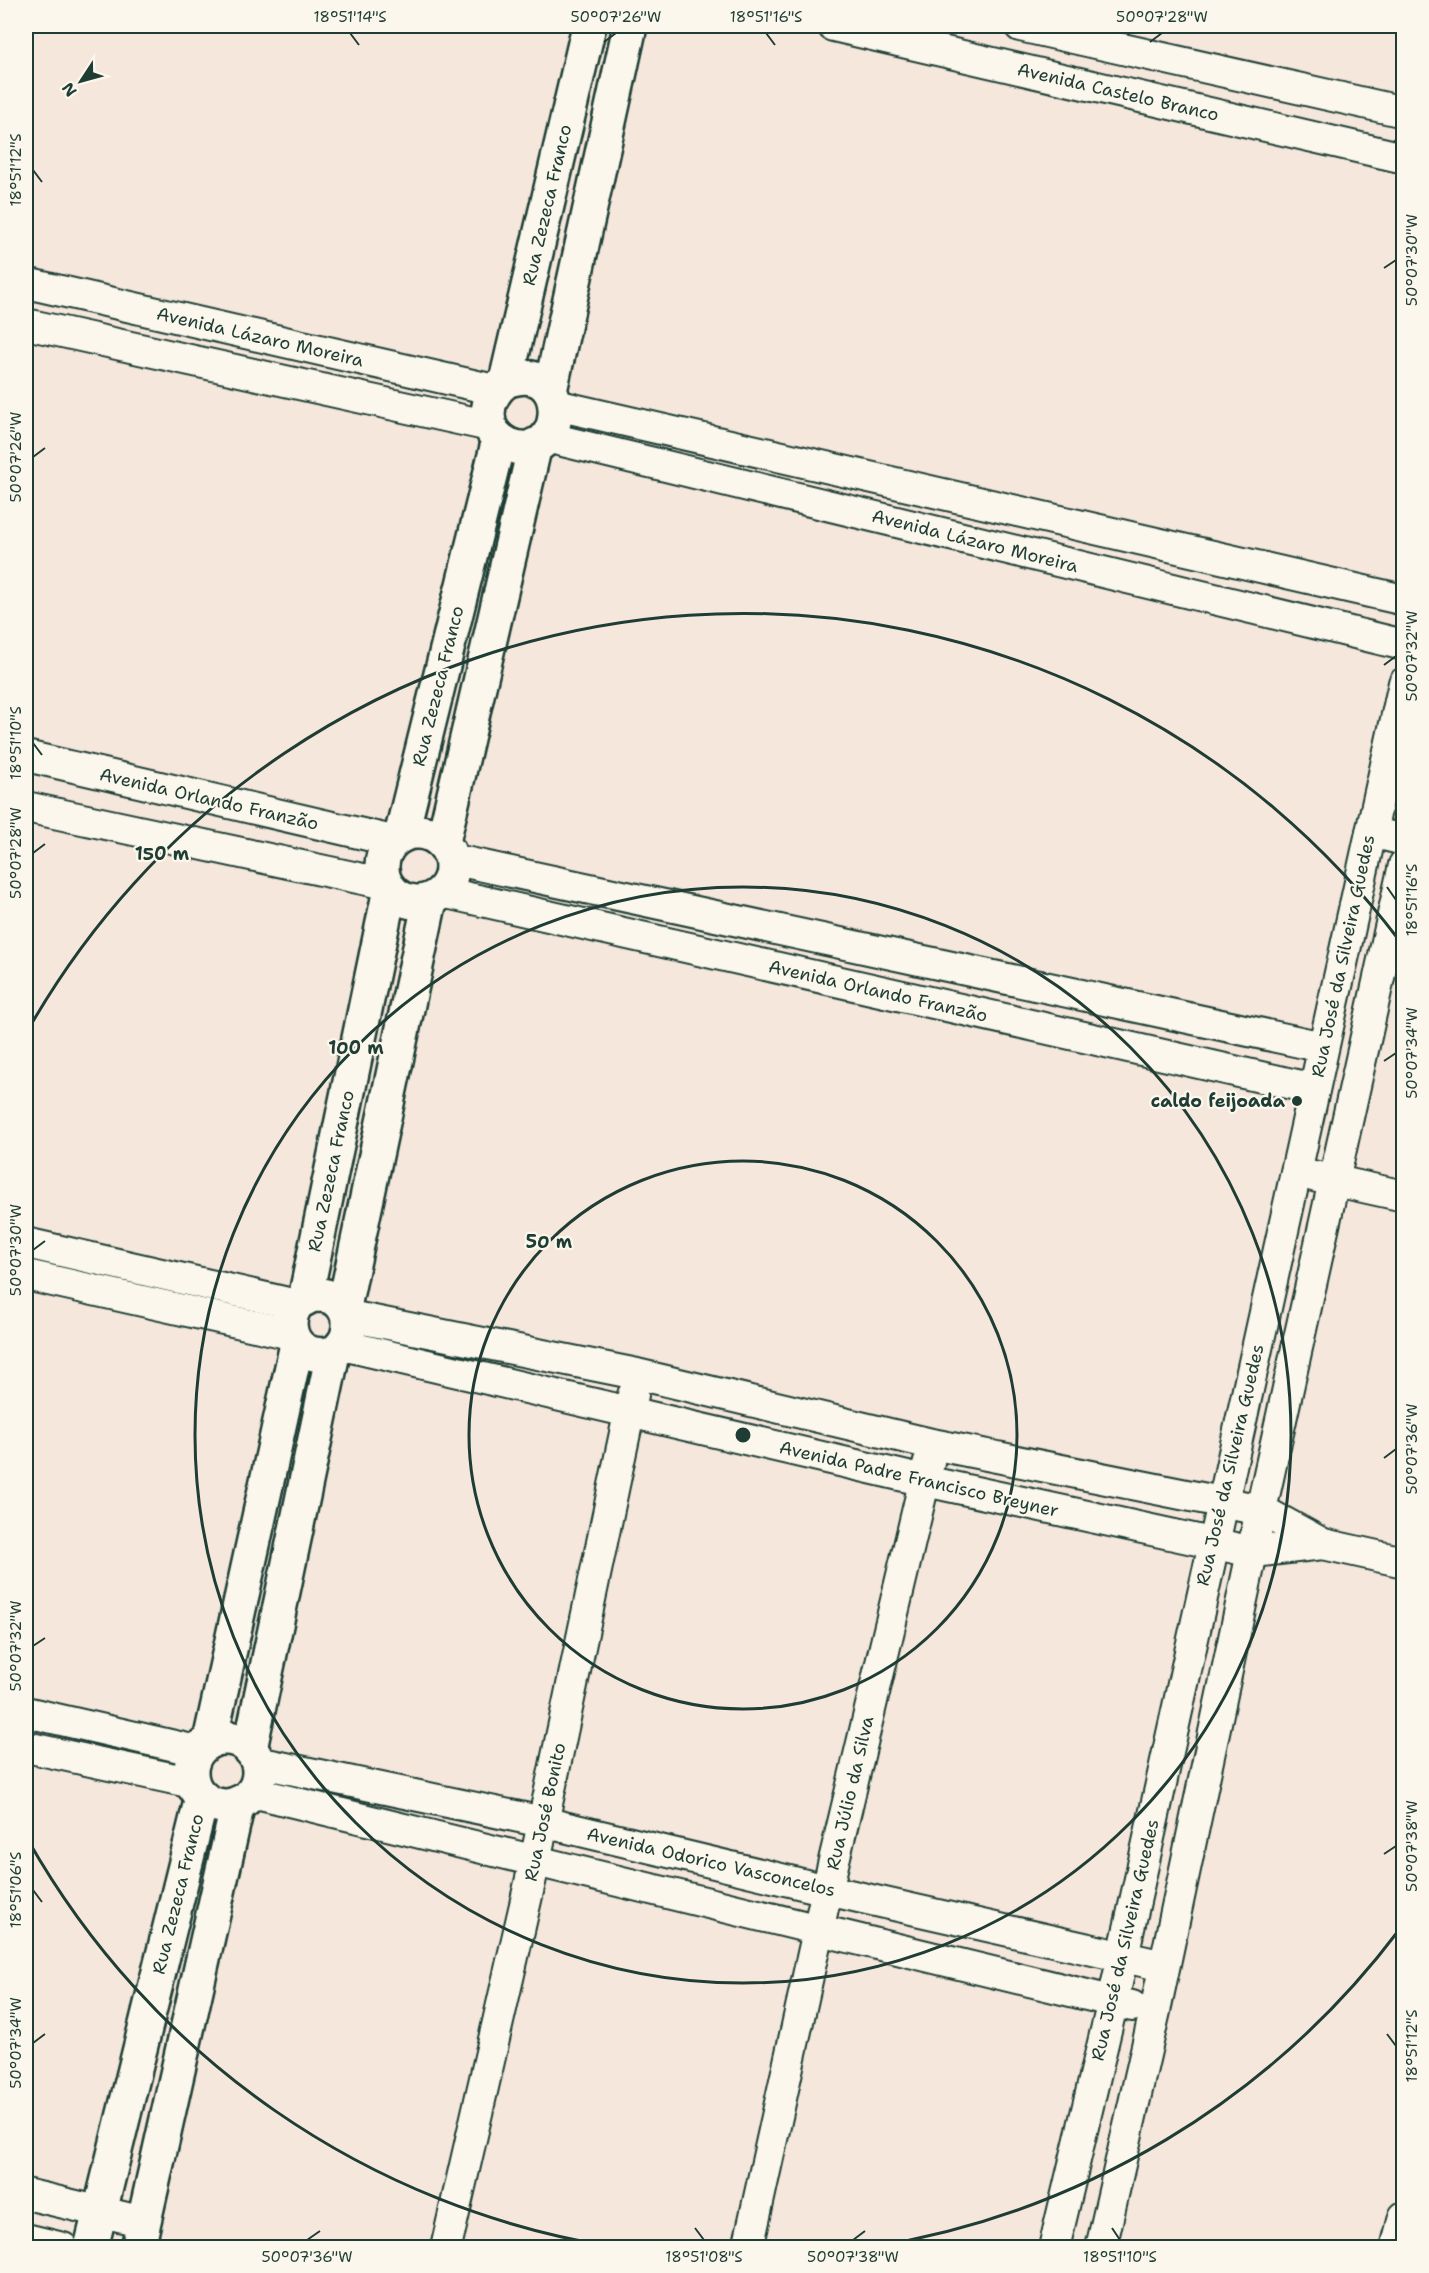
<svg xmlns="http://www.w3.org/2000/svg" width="1429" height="2273" font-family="'Shantell Sans',sans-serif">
  <rect width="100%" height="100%" fill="#f6e7dc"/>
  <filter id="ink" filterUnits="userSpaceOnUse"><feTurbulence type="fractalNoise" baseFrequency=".0167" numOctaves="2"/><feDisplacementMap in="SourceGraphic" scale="12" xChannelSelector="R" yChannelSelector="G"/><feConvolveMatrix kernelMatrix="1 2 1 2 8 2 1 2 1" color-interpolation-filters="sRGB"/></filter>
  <g filter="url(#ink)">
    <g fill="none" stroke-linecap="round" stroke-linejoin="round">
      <g stroke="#1f3d34" stroke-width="34">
        <g id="street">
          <polyline points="833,26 1404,158"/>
          <polyline points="1020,26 1404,112"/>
          <polyline points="26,283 495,390"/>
          <polyline points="26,324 490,426"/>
          <polyline points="556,405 1404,600"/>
          <polyline points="546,437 1404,645"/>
          <polyline points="26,756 393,841"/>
          <polyline points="26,807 386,884"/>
          <polyline points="1371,832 1404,840"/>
          <polyline points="451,859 1323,1047"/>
          <polyline points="442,892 1314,1089"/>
          <polyline points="1313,1176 1404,1196"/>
          <polyline points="26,1243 297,1305"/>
          <polyline points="26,1275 291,1334"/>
          <polyline points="349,1316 637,1374 932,1444 1261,1510 1323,1544 1404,1562"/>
          <polyline points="342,1345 925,1481 1253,1552 1323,1544"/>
          <polyline points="26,1712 197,1751"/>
          <polyline points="26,1747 193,1783"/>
          <polyline points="257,1762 543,1822 827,1890 1164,1966"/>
          <polyline points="252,1792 1132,2006"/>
          <polyline points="26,2194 144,2222"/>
          <polyline points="26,2239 63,2248"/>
          <polyline points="446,2248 535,1861 633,1395"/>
          <polyline points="748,2248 827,1890 929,1462"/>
          <polyline points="1054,2248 1113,2001 1404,683"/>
          <polyline points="1101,2248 1155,2011 1261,1510 1404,865"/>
          <polyline points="1396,2248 1404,2217"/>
        </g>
      </g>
      <g stroke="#1f3d34" stroke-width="38">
        <g id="secondary">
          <path d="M 506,381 C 575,356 567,469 509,445 C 480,432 483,398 506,381 L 589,26"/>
          <polyline points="550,391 630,26"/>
          <circle cx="417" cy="867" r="35"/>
          <polyline points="401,836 499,439"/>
          <polyline points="443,842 535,445"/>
          <polyline points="305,1299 390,889"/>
          <polyline points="344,1307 430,900"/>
          <circle cx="225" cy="1772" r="34"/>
          <polyline points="210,1741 297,1344"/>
          <path d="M 250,1749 L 333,1353 C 351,1342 355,1318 339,1302 C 333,1297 326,1295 318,1295 C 276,1296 282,1366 333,1353"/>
          <polyline points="91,2248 202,1797"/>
          <polyline points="138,2248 238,1803"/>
        </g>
      </g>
      <use href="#street" stroke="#fbf7ec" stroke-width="30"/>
      <use href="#secondary" stroke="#fbf7ec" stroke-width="33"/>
    </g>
  </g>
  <path fill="none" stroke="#1f3d34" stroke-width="2" d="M 350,33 L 359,45M 766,33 L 775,45M 604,42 L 616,33M 1150,42 L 1162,33M 33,170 L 42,182M 1384,268 L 1396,260M 33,457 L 45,448M 1384,665 L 1396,656M 33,743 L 42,755M 33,853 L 45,844M 1387,887 L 1396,900M 1384,1061 L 1396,1053M 33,1250 L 45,1241M 1384,1458 L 1396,1449M 33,1646 L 45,1638M 1384,1854 L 1396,1846M 33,1890 L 42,1902M 1387,2034 L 1396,2046M 33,2043 L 45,2034M 695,2228 L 704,2240M 1112,2228 L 1120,2240M 307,2240 L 320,2231M 853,2240 L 865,2231"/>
  <g fill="none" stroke="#1f3d34" stroke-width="3">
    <circle cx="743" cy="1435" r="274"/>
    <circle cx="743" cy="1435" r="548"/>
    <path d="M1399 1930A822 822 0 0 1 872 2247M614 2247A822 822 0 0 1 28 1840M28 1030A822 822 0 0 1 1399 940"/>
  </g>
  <circle fill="#1f3d34" stroke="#fbf7ec" stroke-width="2" cx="1297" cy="1101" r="6"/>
  <g text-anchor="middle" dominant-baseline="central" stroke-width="4.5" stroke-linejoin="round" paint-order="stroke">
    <g font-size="18" fill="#1f3d34" stroke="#fbf7ec">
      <text transform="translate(1118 92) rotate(13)">Avenida Castelo Branco</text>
      <text transform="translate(547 205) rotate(-77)">Rua Zezeca Franco</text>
      <text transform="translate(260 337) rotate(13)">Avenida Lázaro Moreira</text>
      <text transform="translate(975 541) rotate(14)">Avenida Lázaro Moreira</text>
      <text transform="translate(438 686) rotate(-76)">Rua Zezeca Franco</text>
      <text transform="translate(209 799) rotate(13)">Avenida Orlando Franzão</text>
      <text transform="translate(1343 956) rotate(-78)">Rua José da Silveira Guedes</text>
      <text transform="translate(878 991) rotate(13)">Avenida Orlando Franzão</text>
      <text transform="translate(331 1171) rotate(-78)">Rua Zezeca Franco</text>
      <text transform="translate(1230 1465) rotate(-77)">Rua José da Silveira Guedes</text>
      <text transform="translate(919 1479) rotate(13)">Avenida Padre Francisco Breyner</text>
      <text transform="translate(850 1793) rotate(-77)">Rua Júlio da Silva</text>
      <text transform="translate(545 1812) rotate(-78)">Rua José Bonito</text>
      <text transform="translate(711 1862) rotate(13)">Avenida Odorico Vasconcelos</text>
      <text transform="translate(178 1894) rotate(-76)">Rua Zezeca Franco</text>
      <text transform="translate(1125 1940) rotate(-77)">Rua José da Silveira Guedes</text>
    </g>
    <g font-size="18" font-weight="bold" fill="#1f3d34" stroke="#fbf7ec" text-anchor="end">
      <text x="1285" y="1101">caldo feijoada</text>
    </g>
  </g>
  <circle cx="743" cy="1435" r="9" fill="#1f3d34" stroke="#fbf7ec" stroke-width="3"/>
  <g font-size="18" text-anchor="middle" font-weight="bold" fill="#1f3d34" stroke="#fbf7ec" stroke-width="4.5" stroke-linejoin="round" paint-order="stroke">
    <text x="162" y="860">150 m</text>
    <text x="356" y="1054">100 m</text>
    <text x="549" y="1248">50 m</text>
  </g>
  <rect width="1429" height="2273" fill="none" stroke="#fbf7ec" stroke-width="66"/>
  <g transform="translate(81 81) rotate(234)" stroke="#fbf7ec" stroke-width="4.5" paint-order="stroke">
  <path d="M0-4.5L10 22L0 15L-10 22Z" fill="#1f3d34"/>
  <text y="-9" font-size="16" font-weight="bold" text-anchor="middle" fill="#1f3d34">N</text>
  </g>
  <rect x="33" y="33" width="1363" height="2207" fill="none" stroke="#1f3d34" stroke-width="2"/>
  <g font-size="15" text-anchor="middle" fill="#1f3d34">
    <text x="350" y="22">18°51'14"S</text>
    <text x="616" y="22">50°07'26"W</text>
    <text x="766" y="22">18°51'16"S</text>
    <text x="1162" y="22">50°07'28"W</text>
    <text transform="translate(16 170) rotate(-90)" y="5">18°51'12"S</text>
    <text transform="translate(1412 260) rotate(-90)" y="5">50°07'30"W</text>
    <text transform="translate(16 457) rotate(-90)" y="5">50°07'26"W</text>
    <text transform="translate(1412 656) rotate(-90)" y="5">50°07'32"W</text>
    <text transform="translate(16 743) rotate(-90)" y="5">18°51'10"S</text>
    <text transform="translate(16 853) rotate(-90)" y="5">50°07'28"W</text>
    <text transform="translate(1412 900) rotate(-90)" y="5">18°51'16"S</text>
    <text transform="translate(1412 1053) rotate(-90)" y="5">50°07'34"W</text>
    <text transform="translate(16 1250) rotate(-90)" y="5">50°07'30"W</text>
    <text transform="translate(1412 1449) rotate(-90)" y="5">50°07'36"W</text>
    <text transform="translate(16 1646) rotate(-90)" y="5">50°07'32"W</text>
    <text transform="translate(1412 1846) rotate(-90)" y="5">50°07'38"W</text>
    <text transform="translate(16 1890) rotate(-90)" y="5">18°51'06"S</text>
    <text transform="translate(16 2043) rotate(-90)" y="5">50°07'34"W</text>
    <text transform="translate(1412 2046) rotate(-90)" y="5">18°51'12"S</text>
    <text x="307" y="2262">50°07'36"W</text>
    <text x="704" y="2262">18°51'08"S</text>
    <text x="853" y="2262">50°07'38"W</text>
    <text x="1120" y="2262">18°51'10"S</text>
  </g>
</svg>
